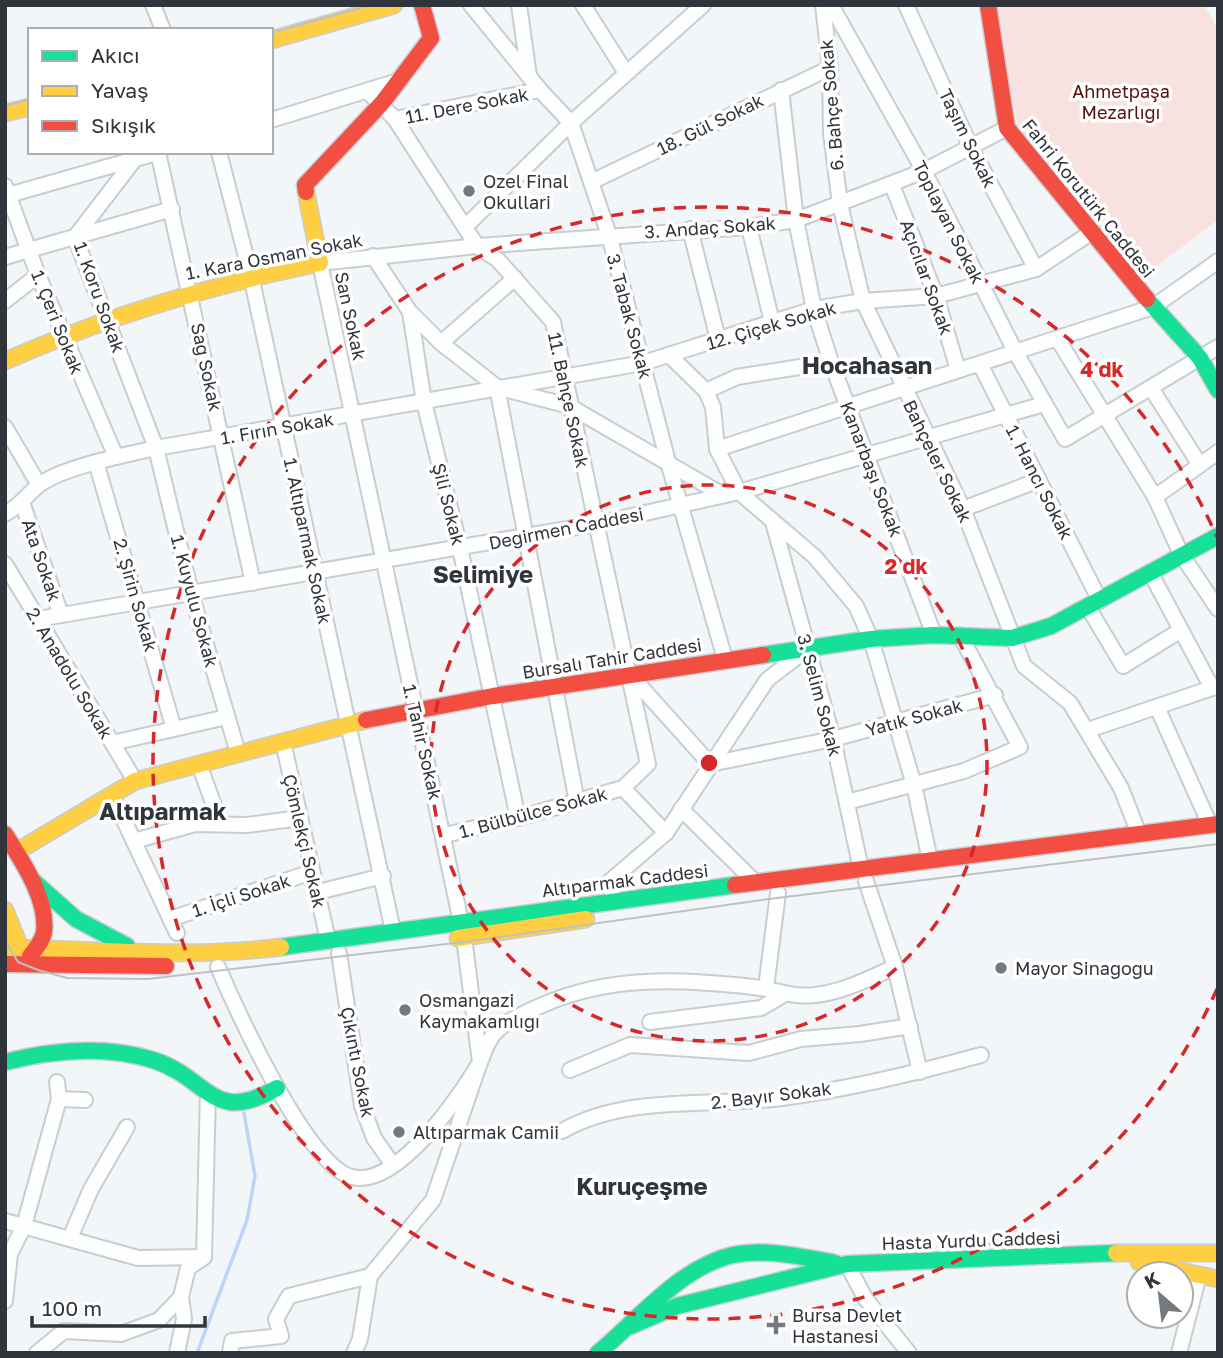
<svg xmlns="http://www.w3.org/2000/svg" width="1223" height="1358" font-family="'Golos Text',sans-serif">
  <rect width="100%" height="100%" fill="#f3f6f9"/>
  <polygon fill="#f7e2e0" points="994,5 1204,5 1218,29 1218,220 1141,278 1018,127"/>
  <g fill="none" stroke-linecap="round" stroke-linejoin="round">
    <polyline stroke="#bbd4f7" stroke-width="3.5" points="197,1353 247,1220 255,1176 244,1113"/>
    <g stroke="#c9cdd1" stroke-width="18">
      <g id="street">
        <polyline points="153,5 163,30"/>
        <polyline points="471,5 540,90 571,123 609,235 668,462 725,659"/>
        <polyline points="519,5 529,76"/>
        <polyline points="583,5 626,73"/>
        <polyline points="823,5 830,68 831,133 840,204 863,301 963,509 1024,666 1070,703 1121,788 1139,834"/>
        <polyline points="831,5 924,171 1016,353 1065,439 1218,347"/>
        <polyline points="906,5 971,148 1036,269"/>
        <polyline points="781,90 796,220 814,309 831,362 934,635"/>
        <polyline points="367,91 395,119 477,246 498,260 553,322 648,764 623,788 518,818 445,835"/>
        <polyline points="395,119 540,90"/>
        <polyline points="271,120 398,81"/>
        <polyline points="158,152 253,583"/>
        <polyline points="219,152 251,276 393,931"/>
        <polyline points="135,159 75,237 156,448 191,593 238,753"/>
        <polyline points="591,182 830,68"/>
        <polyline points="892,185 936,296 958,370"/>
        <polyline points="5,186 38,275 116,457"/>
        <polyline points="5,196 160,152"/>
        <polyline points="465,227 571,123 703,5"/>
        <polyline points="749,227 772,322"/>
        <polyline points="690,229 718,339"/>
        <polyline points="373,256 410,312 441,343 497,387 569,406 723,495"/>
        <polyline points="5,257 172,209"/>
        <polyline points="5,301 38,275"/>
        <polyline points="410,312 424,402 460,548 518,818"/>
        <polyline points="1057,338 1155,497 1181,554 1218,609"/>
        <polyline points="441,343 515,278"/>
        <polyline points="669,355 706,391 713,407 717,449 739,492 815,557 856,606 871,639 914,785 930,860"/>
        <polyline points="980,364 1100,601"/>
        <polyline points="497,387 577,802"/>
        <polyline points="1151,388 1200,465"/>
        <polyline points="706,391 737,377 831,362"/>
        <polyline points="5,427 39,485"/>
        <polyline points="717,449 1153,307 1218,261"/>
        <polyline points="96,462 174,729"/>
        <polyline points="1155,497 1218,452"/>
        <polyline points="23,505 61,615"/>
        <polyline points="963,509 1039,480"/>
        <path d="M 5,514 C 23,504 25,496 39,485 C 63,467 125,455 156,448 L 643,363 L 814,309 L 863,301 L 936,296 L 1036,269 L 1092,232"/>
        <polyline points="773,522 833,739 861,869"/>
        <polyline points="5,564 135,781"/>
        <polyline points="1150,572 1212,688"/>
        <polyline points="1088,607 1123,666 1181,630"/>
        <polyline points="38,619 596,524 739,492 1044,404"/>
        <polyline points="632,677 710,764 833,739 995,695"/>
        <polyline points="1157,707 1210,825"/>
        <polyline points="1088,730 1218,686"/>
        <polyline points="283,742 328,940"/>
        <polyline points="112,743 227,717"/>
        <polyline points="199,764 220,822"/>
        <polyline points="623,788 666,833"/>
        <polyline points="112,795 177,933"/>
        <polyline points="847,802 964,771 1020,747 960,635"/>
        <polyline points="681,809 755,882"/>
        <polyline points="134,841 195,824 247,825 300,818"/>
        <polyline points="866,881 895,967 920,1072"/>
        <polyline points="318,892 383,876"/>
        <polyline points="614,900 609,882 666,833 767,680 807,649"/>
        <polyline points="170,919 312,872"/>
        <polyline points="461,922 320,263 477,246 749,227 796,220 924,171 1007,128"/>
        <polyline points="339,953 362,1106 374,1138 393,1165"/>
        <path d="M 218,967 C 237,1011 307,1166 352,1177 C 397,1189 461,1095 480,1062 C 484,1054 486,1045 491,1038 C 501,1023 524,1013 540,1006 C 609,975 680,979 753,987 C 775,989 792,998 815,995 C 844,992 869,978 895,967"/>
        <polyline points="766,988 778,893"/>
        <polyline points="650,1022 761,1008 783,995"/>
        <polyline points="570,1070 630,1045 749,1053 801,1039 860,1034 910,1026"/>
        <polyline points="59,1099 85,1100"/>
        <path d="M 562,1131 C 626,1094 711,1107 782,1098 C 849,1089 916,1073 981,1055"/>
        <polyline points="5,1221 138,1258 204,1257"/>
        <polyline points="70,1238 91,1189 127,1127"/>
        <polyline points="204,1257 208,1092"/>
        <polyline points="847,1264 865,1298 909,1353"/>
        <polyline points="5,1301 10,1254 24,1226 59,1099 57,1082"/>
        <polyline points="37,1353 64,1331 121,1334 159,1320 181,1297"/>
        <polyline points="177,1353 184,1319 181,1297 188,1268 203,1258"/>
        <polyline points="230,1353 232,1341 281,1336 276,1319 289,1296 370,1276"/>
        <polyline points="354,1353 360,1339 370,1276 433,1200 480,1062 464,938"/>
        <polyline points="1179,1353 1199,1275"/>
      </g>
    </g>
    <g stroke="#c9cdd1" stroke-width="19">
      <g id="fast">
        <polyline points="1147,299 1200,358 1218,390"/>
        <polyline points="763,655 871,639 934,635 1012,638 1051,626 1218,536"/>
        <polyline points="32,880 76,919 127,946"/>
        <polyline points="281,947 735,885"/>
        <path d="M 5,1062 C 53,1050 105,1045 153,1060 C 210,1078 211,1126 277,1088"/>
        <polyline points="631,1326 677,1306 847,1264 1116,1253"/>
        <path d="M 598,1353 C 638,1320 680,1267 733,1255 C 766,1248 802,1257 835,1263"/>
      </g>
    </g>
    <g stroke="#c9cdd1" stroke-width="19">
      <g id="slow">
        <polyline points="271,40 394,5"/>
        <polyline points="5,113 30,107"/>
        <path d="M 5,361 C 107,316 211,285 320,263 L 306,192"/>
        <polyline points="16,852 135,781 366,720"/>
        <polyline points="5,910 20,947 29,956"/>
        <polyline points="458,938 586,919"/>
        <path d="M 5,948 C 97,949 189,959 281,947"/>
        <polyline points="1116,1253 1218,1253"/>
        <polyline points="1139,1262 1218,1279"/>
      </g>
    </g>
    <g stroke="#c9cdd1" stroke-width="19">
      <g id="jam">
        <polyline points="988,5 1007,128 1147,299"/>
        <polyline points="306,192 305,185 382,103 431,38 422,5"/>
        <polyline points="366,720 493,696 763,655"/>
        <path d="M 5,834 C 22,861 48,899 44,932 C 43,941 35,949 30,956"/>
        <polyline points="735,885 1218,824"/>
        <polyline points="5,964 166,966"/>
      </g>
    </g>
    <use href="#street" stroke="#fdfefe" stroke-width="14"/>
    <use href="#fast" stroke="#16e098" stroke-width="16"/>
    <use href="#slow" stroke="#ffcf43" stroke-width="16"/>
    <use href="#jam" stroke="#f24e42" stroke-width="16"/>
    <g stroke="#bfc0c1" stroke-width="2">
      <polyline points="271,33 371,5"/>
      <polyline points="5,106 30,99"/>
      <polyline points="5,940 18,962 38,970 67,978 148,979 464,942 777,898 1218,844"/>
    </g>
  </g>
  <g fill="none" stroke="#d62828" stroke-width="3.5" stroke-dasharray="12 9">
    <circle cx="709" cy="763" r="278"/>
    <path d="M1217 989A556 556 0 1 1 1217 537"/>
  </g>
  <g fill="#74797e" stroke="#fff" stroke-width="2.5">
    <circle cx="469" cy="191" r="7"/>
    <circle cx="1001" cy="968" r="7"/>
    <circle cx="405" cy="1010" r="7"/>
    <circle cx="399" cy="1132" r="7"/>
    <path d="M772.5 1314.5h7v7h7v7h-7v7h-7v-7h-7v-7h7z"/>
  </g>
  <g text-anchor="middle" dominant-baseline="central" stroke-width="7" stroke-linejoin="round" paint-order="stroke">
    <g font-size="18" fill="#590d0e" stroke="#fff">
      <text x="1121" y="91">Ahmetpaşa<tspan x="1121" dy="21">Mezarlığı</tspan></text>
    </g>
    <g font-size="18" fill="#30353b" stroke="#fff">
      <text transform="translate(467 105) rotate(-11)">11. Dere Sokak</text>
      <text transform="translate(831 105) rotate(-95)">6. Bahçe Sokak</text>
      <text transform="translate(710 124) rotate(-26)">18. Gül Sokak</text>
      <text transform="translate(968 138) rotate(64)">Taşım Sokak</text>
      <text transform="translate(1089 198) rotate(51)">Fahri Korutürk Caddesi</text>
      <text transform="translate(949 222) rotate(63)">Toplayan Sokak</text>
      <text transform="translate(710 227) rotate(-4)">3. Andaç Sokak</text>
      <text transform="translate(274 256) rotate(-11)">1. Kara Osman Sokak</text>
      <text transform="translate(927 277) rotate(70)">Açıcılar Sokak</text>
      <text transform="translate(100 297) rotate(70)">1. Koru Sokak</text>
      <text transform="translate(351 316) rotate(78)">San Sokak</text>
      <text transform="translate(630 316) rotate(75)">3. Tabak Sokak</text>
      <text transform="translate(58 322) rotate(68)">1. Çeri Sokak</text>
      <text transform="translate(771 325) rotate(-16)">12. Çiçek Sokak</text>
      <text transform="translate(207 367) rotate(78)">Sağ Sokak</text>
      <text transform="translate(569 400) rotate(78)">11. Bahçe Sokak</text>
      <text transform="translate(277 428) rotate(-10)">1. Fırın Sokak</text>
      <text transform="translate(938 461) rotate(64)">Bahçeler Sokak</text>
      <text transform="translate(872 469) rotate(69)">Kanarbaşı Sokak</text>
      <text transform="translate(1040 482) rotate(63)">1. Hancı Sokak</text>
      <text transform="translate(449 504) rotate(76)">Şili Sokak</text>
      <text transform="translate(566 528) rotate(-11)">Değirmen Caddesi</text>
      <text transform="translate(308 541) rotate(78)">1. Altıparmak Sokak</text>
      <text transform="translate(42 560) rotate(71)">Ata Sokak</text>
      <text transform="translate(136 595) rotate(74)">2. Şirin Sokak</text>
      <text transform="translate(195 601) rotate(75)">1. Kuyulu Sokak</text>
      <text transform="translate(612 658) rotate(-9)">Bursalı Tahir Caddesi</text>
      <text transform="translate(70 673) rotate(59)">2. Anadolu Sokak</text>
      <text transform="translate(820 695) rotate(75)">3. Selim Sokak</text>
      <text transform="translate(914 717) rotate(-15)">Yatık Sokak</text>
      <text transform="translate(423 742) rotate(77)">1. Tahir Sokak</text>
      <text transform="translate(533 812) rotate(-15)">1. Bülbülce Sokak</text>
      <text transform="translate(305 841) rotate(77)">Çömlekçi Sokak</text>
      <text transform="translate(625 880) rotate(-7)">Altıparmak Caddesi</text>
      <text transform="translate(241 895) rotate(-18)">1. İçli Sokak</text>
      <text transform="translate(358 1062) rotate(79)">Çıkıntı Sokak</text>
      <text transform="translate(771 1095) rotate(-7)">2. Bayır Sokak</text>
      <text transform="translate(971 1240) rotate(-2)">Hasta Yurdu Caddesi</text>
    </g>
    <g font-size="18" fill="#30353b" stroke="#fff" text-anchor="start">
      <text x="483" y="181">Ozel Final<tspan x="483" dy="21">Okullari</tspan></text>
      <text x="1015" y="968">Mayor Sinagogu</text>
      <text x="419" y="1000">Osmangazi<tspan x="419" dy="21">Kaymakamlığı</tspan></text>
      <text x="413" y="1132">Altıparmak Camii</text>
      <text x="792" y="1315">Bursa Devlet<tspan x="792" dy="21">Hastanesi</tspan></text>
    </g>
    <g font-size="24" font-weight="bold" fill="#30353b" stroke="#fff">
      <text x="867" y="364">Hocahasan</text>
      <text x="483" y="573">Selimiye</text>
      <text x="163" y="810">Altıparmak</text>
      <text x="642" y="1185">Kuruçeşme</text>
    </g>
  </g>
  <circle cx="709" cy="763" r="10" fill="#d62828" stroke="#fff" stroke-width="3.5"/>
  <g font-size="21" text-anchor="middle" font-weight="bold" fill="#d62828" stroke="#fff" stroke-width="7" stroke-linejoin="round" paint-order="stroke">
    <text x="1102" y="377">4 dk</text>
    <text x="906" y="574">2 dk</text>
  </g>
  <rect width="1223" height="1358" fill="none" stroke="#30353b" stroke-width="14"/>
  <rect x="28" y="28" width="245" height="126" fill="#ffffff" stroke="#acaeb1" stroke-width="2"/>
  <rect x="42" y="51" width="35" height="10" fill="#16e098" stroke="#acaeb1" stroke-width="2"/>
  <text x="91" y="63" font-size="21" fill="#30353b">Akıcı</text>
  <rect x="42" y="86" width="35" height="10" fill="#ffcf43" stroke="#acaeb1" stroke-width="2"/>
  <text x="91" y="98" font-size="21" fill="#30353b">Yavaş</text>
  <rect x="42" y="121" width="35" height="10" fill="#f24e42" stroke="#acaeb1" stroke-width="2"/>
  <text x="91" y="133" font-size="21" fill="#30353b">Sıkışık</text>
  <g transform="translate(1160 1295) rotate(332)"><circle r="33" fill="#ffffff" stroke="#acaeb1" stroke-width="2"/>
  <path d="M0-5L12 26L0 18L-12 26Z" fill="#74797e"/>
  <text y="-10" font-size="19" font-weight="bold" text-anchor="middle" fill="#30353b">K</text>
  </g>
  <path d="M32 1316v10h173v-10" fill="none" stroke="#30353b" stroke-width="3.5"/>
  <text x="42" y="1316" font-size="21" fill="#30353b" stroke="#ffffff" stroke-width="5" paint-order="stroke">100 m</text>
</svg>
